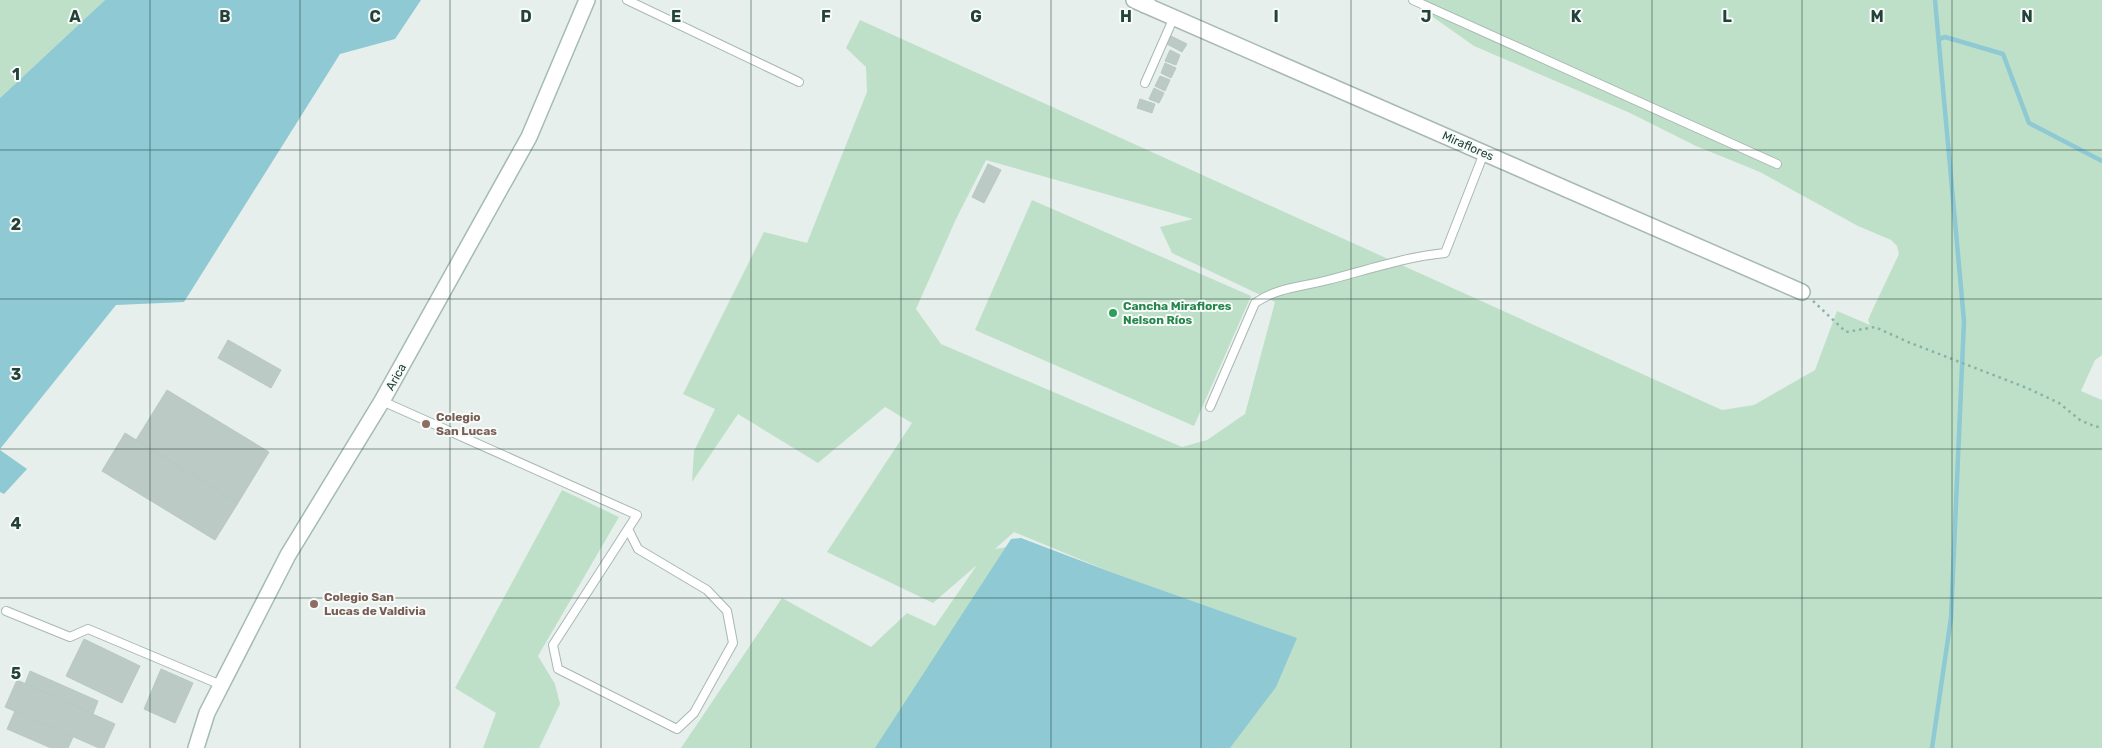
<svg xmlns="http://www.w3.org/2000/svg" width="2102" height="748" font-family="Rubik,sans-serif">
  <rect width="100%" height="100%" fill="#e6efeb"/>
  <g fill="#bfe0c8" fill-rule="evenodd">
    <polygon points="0,0 105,0 0,98"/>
    <path d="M 1419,0 L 2102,0 L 2102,355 L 2095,360 L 2081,391 L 2102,400 L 2102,748 L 681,748 L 782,598 L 871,647 L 907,613 L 935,626 L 977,565 L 933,603 L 827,552 L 912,423 L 885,407 L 818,463 L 738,414 L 692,482 L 694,451 L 715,409 L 683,394 L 764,232 L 807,243 L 867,92 L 866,67 L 846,48 L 860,20 L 1722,410 L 1754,405 L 1815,370 L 1837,311 L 1870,325 L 1868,320 L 1871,313 L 1899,254 L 1897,246 L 1891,240 L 1858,226 L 1760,172 L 1696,146 L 1630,113 L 1474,46 L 1430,15 ZM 986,160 L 1193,219 L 1160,227 L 1172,253 L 1275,302 L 1245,414 L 1207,440 L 1182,447 L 941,344 L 916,309 L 956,219 ZM 1014,532 L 1108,571 L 1296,638 L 1014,546 L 995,549 Z"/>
    <polygon points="1032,200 1251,296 1194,426 975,330"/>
    <polygon points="562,490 619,517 538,656 555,684 560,704 539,748 483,748 496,713 455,688"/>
  </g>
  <g fill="#8ec9d4">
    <polygon points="105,0 421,0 395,39 340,54 184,302 116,305 0,449 0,98"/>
    <polygon points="0,450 27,469 4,494 0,492"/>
    <polygon points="1021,538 1108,571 1297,638 1276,687 1230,748 875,748 1011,539"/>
  </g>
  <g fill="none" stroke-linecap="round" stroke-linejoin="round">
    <g stroke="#8ec9d4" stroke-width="4.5">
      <polyline points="1939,39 1945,37 2003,54 2029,123 2102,161"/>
      <polyline points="1932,748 1951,618 1964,321 1935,0"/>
    </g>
  </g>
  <g fill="#bbcac4" stroke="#b8c9c2">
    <polygon points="1171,36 1187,44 1182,52 1167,44"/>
    <polygon points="1170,50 1180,55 1176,65 1165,61"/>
    <polygon points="1165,63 1176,68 1171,78 1161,73"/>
    <polygon points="1160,76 1170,80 1165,91 1155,86"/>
    <polygon points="1154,88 1164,93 1159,103 1149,99"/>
    <polygon points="1140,99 1155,104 1152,113 1137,108"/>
    <polygon points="988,164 1001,170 984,203 972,197"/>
    <polygon points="228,340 281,370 271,388 218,358"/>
    <polygon points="167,390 269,452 238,503 136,440"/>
    <polygon points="125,433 238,503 215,540 102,471"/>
    <polygon points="84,639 140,666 122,703 66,676"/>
    <polygon points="161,669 193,683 175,723 144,709"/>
    <polygon points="30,671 98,701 93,714 25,684"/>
    <polygon points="17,680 115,724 104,748 99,748 5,707"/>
    <polygon points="15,711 73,737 68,748 51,748 7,729"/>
  </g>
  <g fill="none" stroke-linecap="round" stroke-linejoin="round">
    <g stroke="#a8b8b2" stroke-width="10">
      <g id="lane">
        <polyline points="627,0 799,82"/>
        <polyline points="1413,0 1777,164"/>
        <polyline points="1145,83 1174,17"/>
        <polyline points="382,401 637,515 553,645 558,669 677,729 694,713 733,643 727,611 707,590 638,549 629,531"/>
        <path d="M 1210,407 L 1255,303 C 1278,287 1302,287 1328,280 C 1367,270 1404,257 1445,253 L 1484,153"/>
        <polyline points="6,611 70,637 88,629 221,685"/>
      </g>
    </g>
    <g stroke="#a8b8b2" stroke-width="18">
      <polyline id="street" points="1145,5 1802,292"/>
    </g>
    <g stroke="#a4bbb3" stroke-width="18">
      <g id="secondary">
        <polyline points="1134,0 1145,5 1147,0"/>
        <polyline points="196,748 207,713 288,555 382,401 529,137 587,0"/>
      </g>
    </g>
    <polyline stroke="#86b3a5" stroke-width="2.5" stroke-dasharray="2.5 4" stroke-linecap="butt" points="1813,301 1846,332 1875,327 1908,342 2027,388 2059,403 2080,420 2096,427 2102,426"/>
    <use href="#lane" stroke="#fff" stroke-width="8"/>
    <use href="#street" stroke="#fff" stroke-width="15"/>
    <use href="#secondary" stroke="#fff" stroke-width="15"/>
  </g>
  <path fill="none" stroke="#24423a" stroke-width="1" stroke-opacity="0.55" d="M 150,0 L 150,748M 300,0 L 300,748M 450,0 L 450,748M 601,0 L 601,748M 751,0 L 751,748M 901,0 L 901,748M 1051,0 L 1051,748M 1201,0 L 1201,748M 1351,0 L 1351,748M 1501,0 L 1501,748M 1652,0 L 1652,748M 1802,0 L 1802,748M 1952,0 L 1952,748M 0,150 L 2102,150M 0,299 L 2102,299M 0,449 L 2102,449M 0,598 L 2102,598"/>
  <circle fill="#2e9e5b" stroke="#f7fbf9" stroke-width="2" cx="1113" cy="313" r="5"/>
  <g fill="#8d6e63" stroke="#f7fbf9" stroke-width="2">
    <circle cx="426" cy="424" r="5"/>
    <circle cx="314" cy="604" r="5"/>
  </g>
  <g text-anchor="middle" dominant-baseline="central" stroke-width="4" stroke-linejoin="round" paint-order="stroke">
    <g font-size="12" fill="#24423a" stroke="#f7fbf9">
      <text transform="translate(1468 146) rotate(24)">Miraflores</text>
      <text transform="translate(396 377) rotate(-61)">Arica</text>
    </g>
    <g font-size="12" font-weight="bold" fill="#27864d" stroke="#f7fbf9" text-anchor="start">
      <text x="1123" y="306">Cancha Miraflores<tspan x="1123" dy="14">Nelson Ríos</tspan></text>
    </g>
    <g font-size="12" font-weight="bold" fill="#785e54" stroke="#f7fbf9" text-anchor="start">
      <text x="436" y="417">Colegio<tspan x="436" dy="14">San Lucas</tspan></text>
      <text x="324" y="597">Colegio San<tspan x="324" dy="14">Lucas de Valdivia</tspan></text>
    </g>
  </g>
  <g font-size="16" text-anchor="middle" font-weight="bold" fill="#24423a" stroke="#f7fbf9" stroke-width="4" stroke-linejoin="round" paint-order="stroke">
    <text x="75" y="22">A</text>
    <text x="225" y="22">B</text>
    <text x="375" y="22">C</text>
    <text x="526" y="22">D</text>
    <text x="676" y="22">E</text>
    <text x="826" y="22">F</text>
    <text x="976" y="22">G</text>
    <text x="1126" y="22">H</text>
    <text x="1276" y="22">I</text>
    <text x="1426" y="22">J</text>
    <text x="1576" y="22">K</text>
    <text x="1727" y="22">L</text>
    <text x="1877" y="22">M</text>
    <text x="2027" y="22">N</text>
    <text x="16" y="80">1</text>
    <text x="16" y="230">2</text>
    <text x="16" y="380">3</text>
    <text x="16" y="529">4</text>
    <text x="16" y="679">5</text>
  </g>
</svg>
